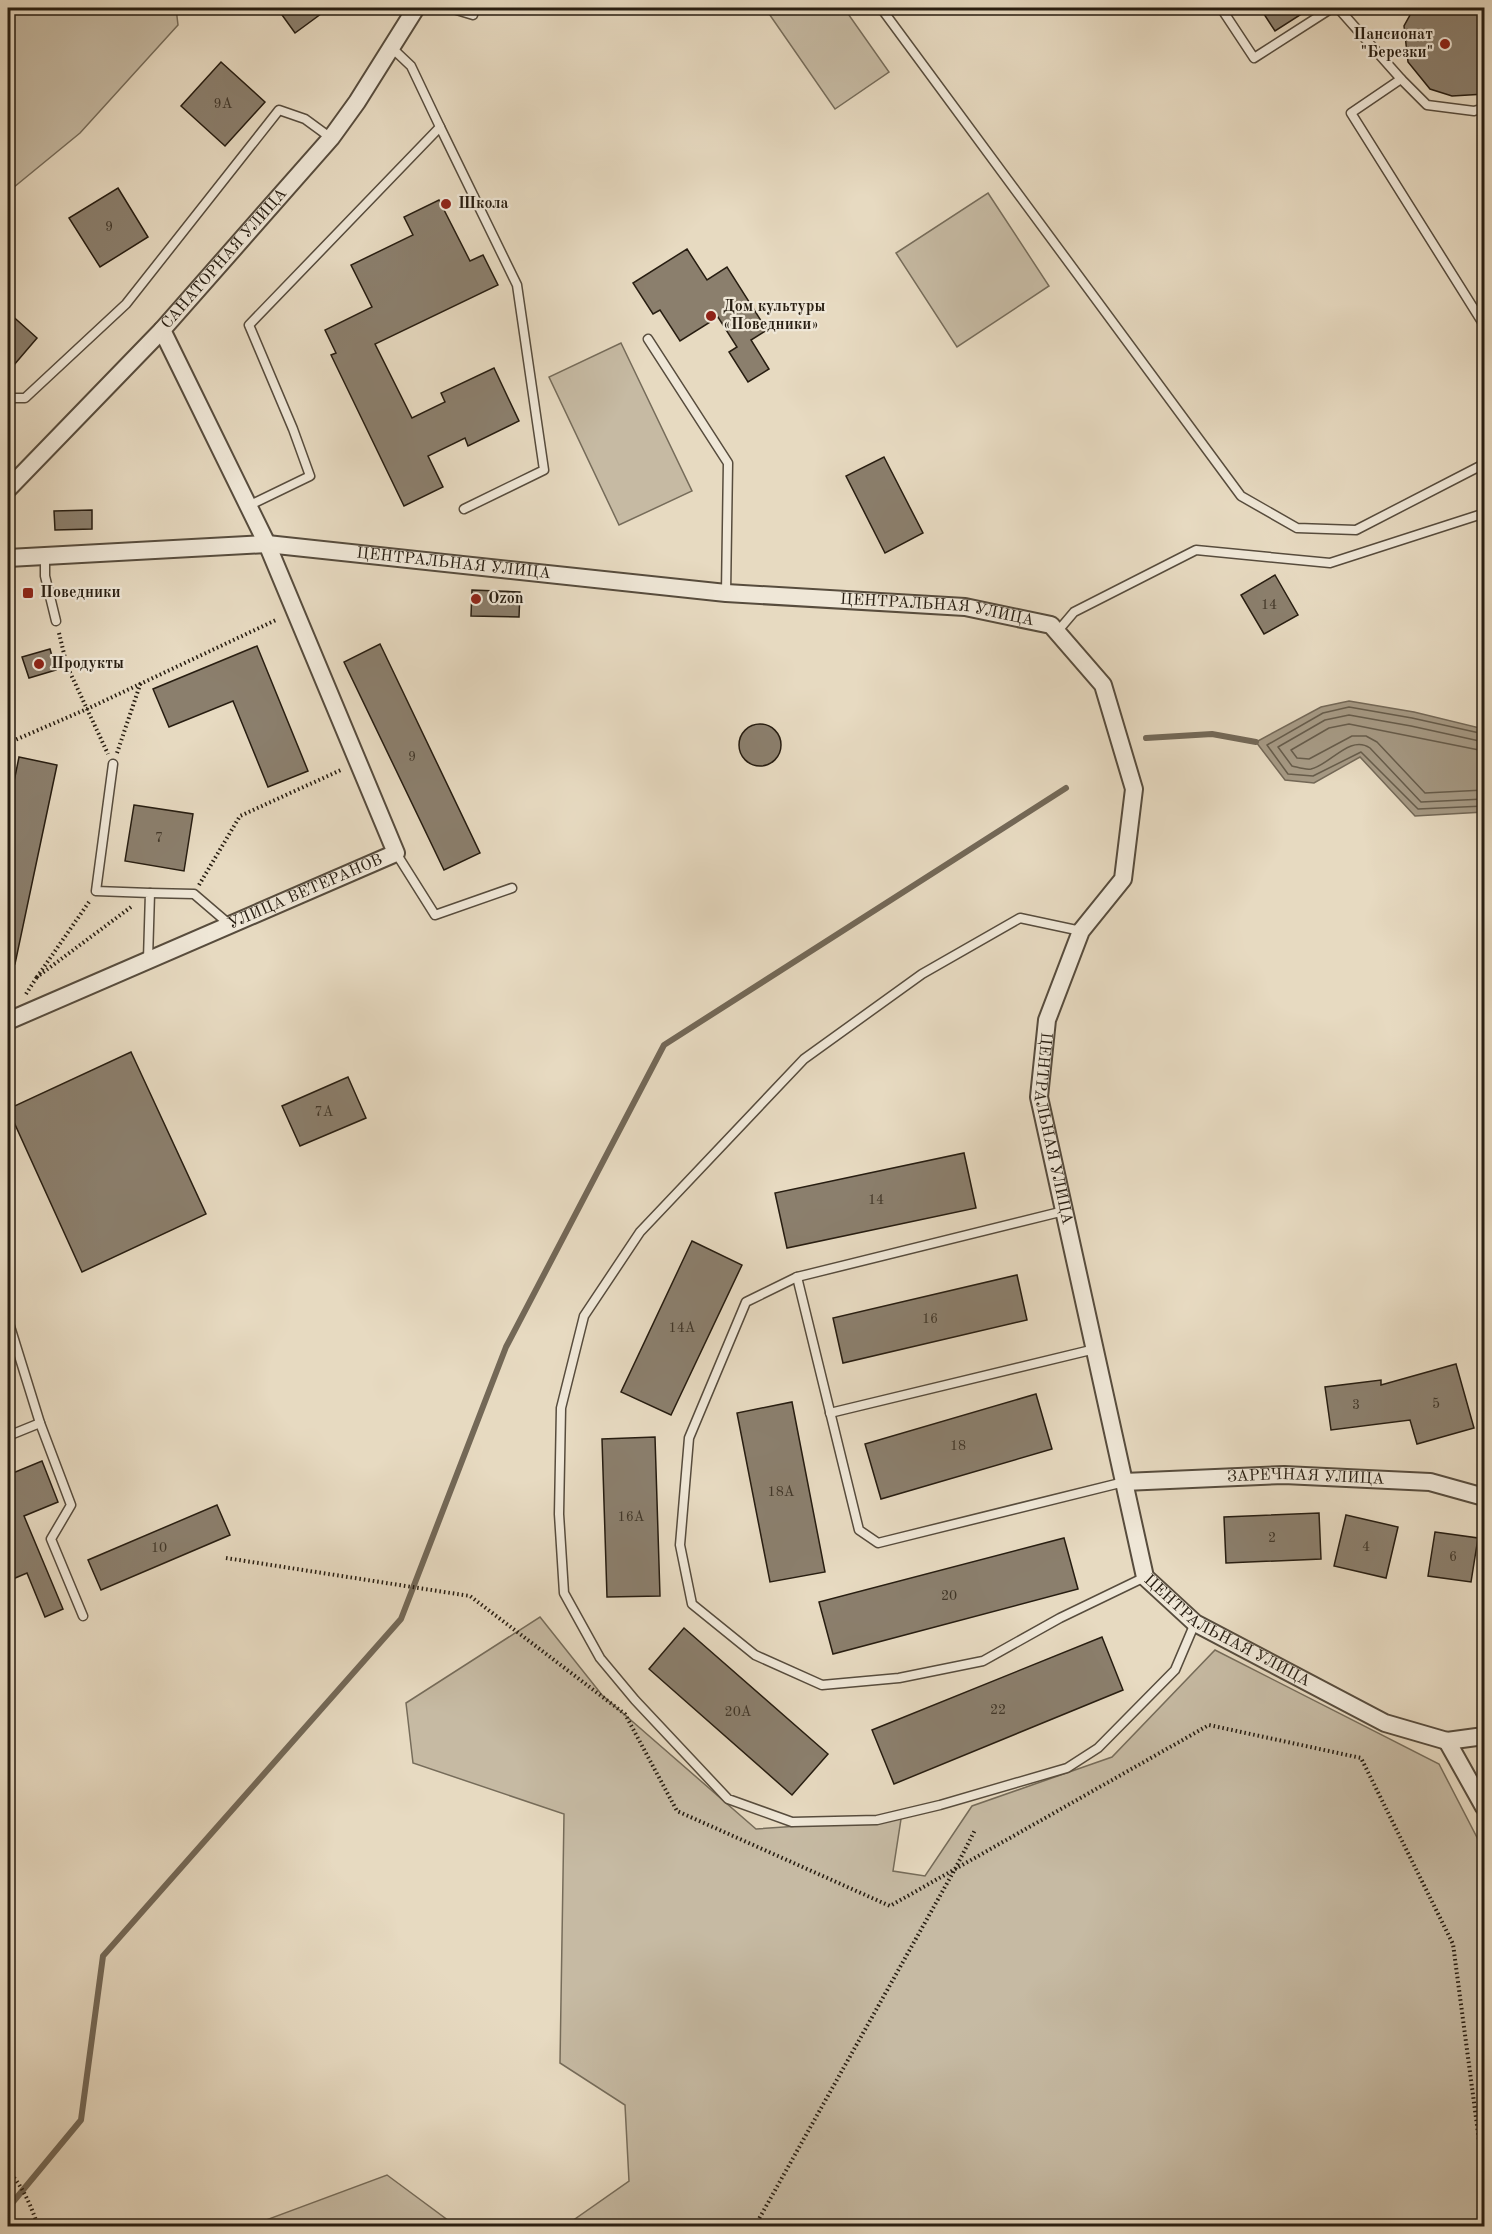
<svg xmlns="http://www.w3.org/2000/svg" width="1492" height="2234" font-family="'Old Standard TT',serif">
  <rect width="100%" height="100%" fill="#e7dac1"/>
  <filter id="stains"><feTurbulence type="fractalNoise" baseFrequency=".00333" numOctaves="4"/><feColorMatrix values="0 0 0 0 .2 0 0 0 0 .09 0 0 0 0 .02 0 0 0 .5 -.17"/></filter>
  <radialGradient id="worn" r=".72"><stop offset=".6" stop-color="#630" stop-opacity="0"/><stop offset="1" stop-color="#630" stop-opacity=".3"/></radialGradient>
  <g fill="#c6baa3" stroke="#766c5a" stroke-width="1.5">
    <polygon points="8,8 176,8 178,25 80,133 8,192"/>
    <polygon points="765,8 844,8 889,72 835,109"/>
    <polygon points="988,193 1049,286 957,347 896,253"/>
    <polygon points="621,343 692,491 619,525 549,377"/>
    <polygon points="540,1617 602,1695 756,1829 901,1819 893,1871 925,1876 972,1806 1112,1757 1215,1650 1439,1764 1484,1851 1484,2226 565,2226 629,2181 625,2105 560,2063 564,1814 413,1763 406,1703"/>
    <polygon points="387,2175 449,2221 451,2226 250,2226"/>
  </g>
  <polygon fill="#a69a85" stroke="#736857" stroke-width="1.5" points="1349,701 1414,712 1484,729 1484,812 1415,816 1360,757 1314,783 1285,780 1256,742 1321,707"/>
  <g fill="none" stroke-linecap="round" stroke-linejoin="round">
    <g stroke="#665c4b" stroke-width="1.5">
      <polyline points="1484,734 1412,718 1349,707 1323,713 1267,745 1288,774 1313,776 1361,752 1418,809 1484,806"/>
      <path d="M 1484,742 L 1411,726 L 1349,715 L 1325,720 L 1278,747 L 1292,766 C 1297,767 1305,770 1311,769 C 1330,765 1350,734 1370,748 L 1421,802 L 1484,799"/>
      <polyline points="1484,751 1349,724 1329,728 1291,750 1297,758 1309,759 1352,736 1366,736 1377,742 1425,793 1484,790"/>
    </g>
    <g stroke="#736857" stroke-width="6">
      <polyline points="1146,738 1212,734 1256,742"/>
      <polyline points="8,2208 81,2120 103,1956 401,1619 506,1347 664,1045 1066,788"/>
    </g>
  </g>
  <g fill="#8b7f6d" stroke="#271d11" stroke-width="1.5">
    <polygon points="277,8 329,8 295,33"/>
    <polygon points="1260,8 1311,8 1275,31"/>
    <polygon points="1414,8 1485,8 1485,94 1452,96 1430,89 1408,62 1404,26"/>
    <polygon points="221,62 265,102 225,146 181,106"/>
    <polygon points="118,188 148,237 100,267 69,218"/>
    <polygon points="439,200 470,261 483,255 498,285 375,344 412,418 445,402 441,393 494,368 519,421 468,446 465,438 428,456 443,487 404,506 331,355 336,353 325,330 372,307 351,265 413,235 404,217"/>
    <polygon points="687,249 707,280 727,267 767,330 751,340 769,369 748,382 729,352 737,347 718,317 680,341 660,310 653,314 633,283"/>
    <polygon points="8,312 37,338 8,372"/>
    <polygon points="884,457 923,533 885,553 846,476"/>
    <polygon points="92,510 92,529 55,530 54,511"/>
    <polygon points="1275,575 1298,615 1264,634 1241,595"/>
    <polygon points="472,590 520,592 519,617 471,616"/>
    <polygon points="380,644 480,853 444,870 344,662"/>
    <polygon points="257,646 308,771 268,787 233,701 169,727 153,689"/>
    <polygon points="50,649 56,670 29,678 22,657"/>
    <circle cx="760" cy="745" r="21"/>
    <polygon points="19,757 57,765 15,964 8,963 8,811"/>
    <polygon points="134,805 193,814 184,871 125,861"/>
    <polygon points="131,1052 206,1214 82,1272 8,1109"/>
    <polygon points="348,1077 366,1118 300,1146 282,1106"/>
    <polygon points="964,1153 976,1208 787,1248 775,1193"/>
    <polygon points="692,1241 742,1265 671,1415 621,1392"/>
    <polygon points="1017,1275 1027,1320 843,1363 833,1318"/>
    <polygon points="1456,1364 1474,1428 1417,1444 1410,1420 1331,1430 1325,1387 1381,1380 1381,1385"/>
    <polygon points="1036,1394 1052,1449 881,1499 865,1444"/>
    <polygon points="792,1402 825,1572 770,1582 737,1413"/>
    <polygon points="655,1437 660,1596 607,1597 602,1439"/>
    <polygon points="42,1461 58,1502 24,1516 63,1609 45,1617 27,1573 8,1581 8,1543 13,1540 8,1527 8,1475"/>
    <polygon points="217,1505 230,1535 101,1590 88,1560"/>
    <polygon points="1319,1513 1321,1559 1226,1563 1224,1517"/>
    <polygon points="1346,1515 1398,1527 1386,1578 1334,1566"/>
    <polygon points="1435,1532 1478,1538 1471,1582 1428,1576"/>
    <polygon points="1064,1538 1078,1589 833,1654 819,1602"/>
    <polygon points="684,1628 828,1754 792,1795 649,1669"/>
    <polygon points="1102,1637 1123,1690 894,1784 872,1730"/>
  </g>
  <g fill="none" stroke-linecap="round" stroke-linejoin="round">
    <g stroke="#574c3d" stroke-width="11">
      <g id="lane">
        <polyline points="450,8 473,15"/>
        <polyline points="881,8 1241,496 1297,528 1356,530 1484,464"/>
        <polyline points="1221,8 1254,58 1332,8"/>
        <polyline points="1338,8 1401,79 1351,113 1484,325"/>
        <polyline points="1401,79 1427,105 1474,111 1484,108"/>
        <polyline points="440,127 517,285 544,470 464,509"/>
        <polyline points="648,339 728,463 726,593"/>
        <polyline points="8,398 25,398 126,304 279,110 305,119 331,138"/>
        <polyline points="248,506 310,476 293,429 249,325 440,127 411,66 392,48"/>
        <polyline points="45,556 45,576 56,621"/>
        <polyline points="1057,632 1074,612 1196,550 1330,563 1482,514"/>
        <polyline points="113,764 96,891 150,893 148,959"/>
        <polyline points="396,853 435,915 512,888"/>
        <polyline points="150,893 194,894 229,924"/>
        <polyline points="1081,931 1020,918 922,974 804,1059 640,1232 584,1316 561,1408 559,1514 564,1593 600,1658 635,1700 728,1799 792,1822 877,1820 940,1805 1067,1768 1098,1748 1175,1670 1195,1623"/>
        <polyline points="1064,1211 797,1277 746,1302 689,1438 680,1545 692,1604 755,1655 822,1685 899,1678 983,1661 1060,1618 1145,1577"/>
        <polyline points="797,1277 859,1530 878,1543 1124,1482"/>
        <polyline points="8,1320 40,1423 8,1436"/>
        <polyline points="830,1413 1095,1349"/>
        <polyline points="40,1423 71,1505 51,1539 83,1616"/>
      </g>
    </g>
    <g stroke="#574c3d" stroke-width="20">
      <g id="street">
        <path id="s1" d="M 8,489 L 162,330 L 331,138 L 357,102 L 416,8"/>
        <path id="s2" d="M 8,558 L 267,544 L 726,593 L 965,607 L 1051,625 L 1103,685 L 1134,789 L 1123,879 L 1081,931 L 1047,1020 L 1039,1097 L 1145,1577 L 1195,1623 L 1385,1723 L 1447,1741 L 1484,1736"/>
        <path id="s3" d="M 8,1021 L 396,853 L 267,544 L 162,330"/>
        <path id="s4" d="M 1124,1482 L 1284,1475 L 1430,1482 L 1484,1497"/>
        <polyline points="1447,1741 1484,1807"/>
      </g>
    </g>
    <g stroke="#271d11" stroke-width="4" stroke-dasharray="1.5 3" stroke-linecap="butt">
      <polyline points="8,586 10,576"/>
      <polyline points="59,633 67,666 108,754"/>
      <polyline points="8,743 87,709 276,620"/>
      <polyline points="117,753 141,682"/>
      <polyline points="199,885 240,816 343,769"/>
      <polyline points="89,902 37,977 131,907"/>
      <polyline points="26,994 37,977"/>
      <polyline points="226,1558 470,1596 625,1714 677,1811 890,1906 1209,1725 1361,1758 1453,1944 1484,2178"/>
      <path d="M 8,2171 C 23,2186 31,2206 38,2226"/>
      <polyline points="755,2226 955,1869 975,1830"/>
    </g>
    <use href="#lane" stroke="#efe7d7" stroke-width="8"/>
    <use href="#street" stroke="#efe7d7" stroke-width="16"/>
  </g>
  <g fill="#8f2418" stroke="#efe7d7" stroke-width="2">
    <circle cx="1445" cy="44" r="6"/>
    <circle cx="446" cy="204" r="6"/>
    <circle cx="711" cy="316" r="6"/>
    <rect x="22" y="587" width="12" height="12" rx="3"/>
    <circle cx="476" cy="599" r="6"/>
    <circle cx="39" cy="664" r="6"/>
  </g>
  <g text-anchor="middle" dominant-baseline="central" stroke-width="4.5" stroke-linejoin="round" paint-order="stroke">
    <g font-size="14" fill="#403628">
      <text x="223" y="104">9А</text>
      <text x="109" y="227">9</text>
      <text x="1269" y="605">14</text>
      <text x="412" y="757">9</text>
      <text x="159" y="838">7</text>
      <text x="324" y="1112">7А</text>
      <text x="876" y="1200">14</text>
      <text x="930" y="1319">16</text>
      <text x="682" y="1328">14А</text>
      <text x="1436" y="1404">5</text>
      <text x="1356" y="1405">3</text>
      <text x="958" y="1446">18</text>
      <text x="781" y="1492">18А</text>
      <text x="631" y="1517">16А</text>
      <text x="1272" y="1538">2</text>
      <text x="1366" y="1547">4</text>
      <text x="159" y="1548">10</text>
      <text x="1453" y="1557">6</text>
      <text x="949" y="1596">20</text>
      <text x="998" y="1710">22</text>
      <text x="738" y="1712">20А</text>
    </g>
    <g font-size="16" font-weight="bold" fill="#271d11" stroke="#efe7d7" text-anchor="start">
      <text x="1433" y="35" text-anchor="end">Пансионат<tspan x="1433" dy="18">"Березки"</tspan></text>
      <text x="458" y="204">Школа</text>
      <text x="723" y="307">Дом культуры<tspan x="723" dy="18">«Поведники»</tspan></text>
      <text x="40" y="593">Поведники</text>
      <text x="488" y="599">Ozon</text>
      <text x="51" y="664">Продукты</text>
    </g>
    <g font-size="16" fill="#271d11" stroke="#efe7d7">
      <text stroke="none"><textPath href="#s1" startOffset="316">САНАТОРНАЯ УЛИЦА</textPath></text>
      <text stroke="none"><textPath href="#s2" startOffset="447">ЦЕНТРАЛЬНАЯ УЛИЦА</textPath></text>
      <text stroke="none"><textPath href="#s2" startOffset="933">ЦЕНТРАЛЬНАЯ УЛИЦА</textPath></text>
      <text stroke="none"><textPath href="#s3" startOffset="324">УЛИЦА ВЕТЕРАНОВ</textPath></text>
      <text stroke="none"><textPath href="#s2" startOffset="1599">ЦЕНТРАЛЬНАЯ УЛИЦА</textPath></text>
      <text stroke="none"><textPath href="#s4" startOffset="182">ЗАРЕЧНАЯ УЛИЦА</textPath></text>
      <text stroke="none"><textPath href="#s2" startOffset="2157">ЦЕНТРАЛЬНАЯ УЛИЦА</textPath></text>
    </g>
  </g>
  <rect width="1492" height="2234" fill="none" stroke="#e7dac1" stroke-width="30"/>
  <rect x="9" y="9" width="1474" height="2216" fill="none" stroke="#271d11" stroke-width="3"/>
  <rect x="15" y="15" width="1462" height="2204" fill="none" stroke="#271d11" stroke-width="1.5"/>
  <rect width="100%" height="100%" filter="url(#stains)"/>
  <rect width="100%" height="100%" fill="url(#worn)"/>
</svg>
